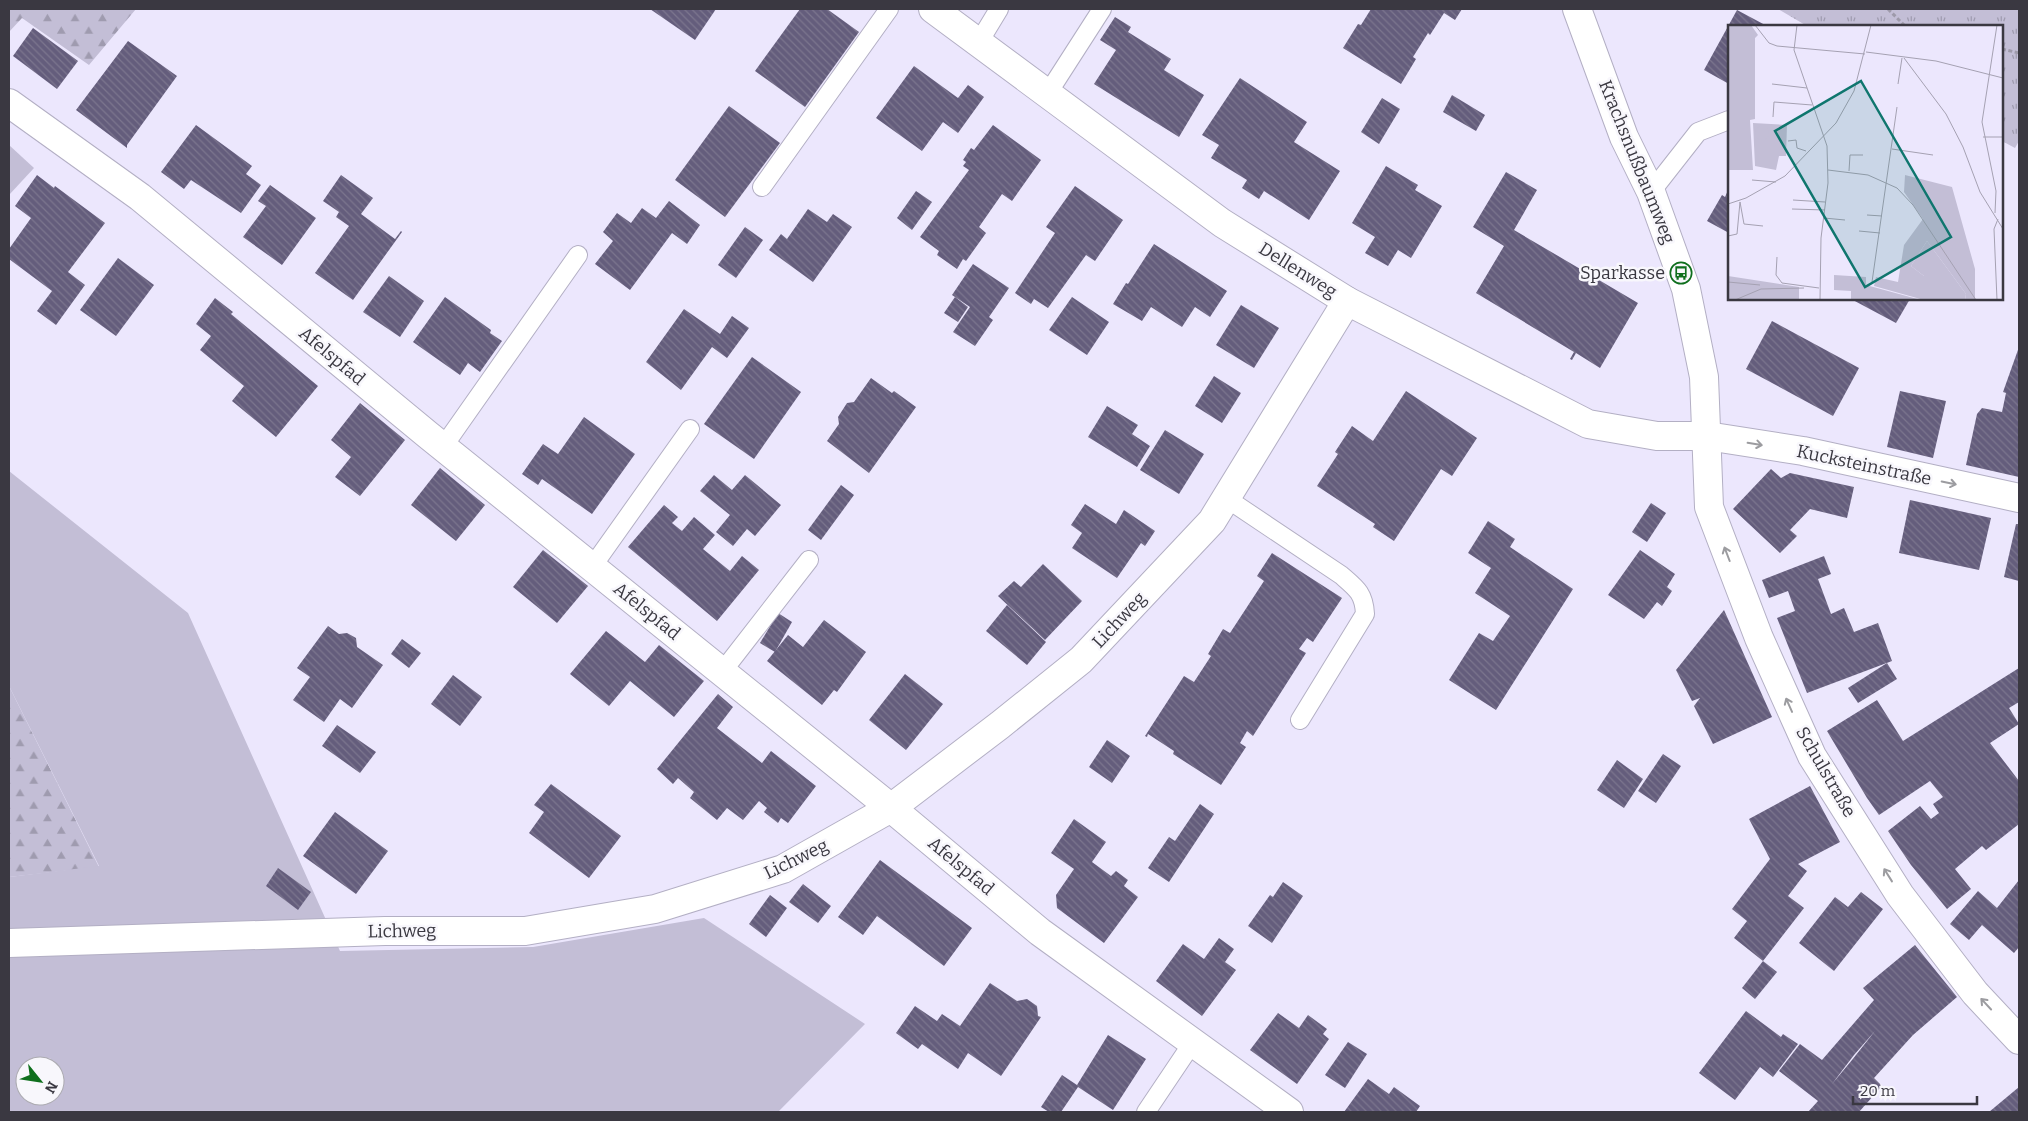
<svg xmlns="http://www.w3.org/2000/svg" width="2028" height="1121" font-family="Bitter,serif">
  <defs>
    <pattern id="grass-tufts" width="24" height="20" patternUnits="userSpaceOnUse" patternTransform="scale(1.25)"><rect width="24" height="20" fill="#c3bed6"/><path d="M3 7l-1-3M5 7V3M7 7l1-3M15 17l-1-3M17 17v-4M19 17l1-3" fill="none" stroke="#9f9baf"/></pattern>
    <pattern id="forest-firs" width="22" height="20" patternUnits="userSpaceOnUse" patternTransform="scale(1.25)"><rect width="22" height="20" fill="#c3bed6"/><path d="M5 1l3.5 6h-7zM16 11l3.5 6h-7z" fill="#9f9baf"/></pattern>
    <pattern id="building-back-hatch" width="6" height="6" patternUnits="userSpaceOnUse" patternTransform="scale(1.25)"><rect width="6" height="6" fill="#645d7c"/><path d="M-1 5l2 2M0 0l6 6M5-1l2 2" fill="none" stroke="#7c768e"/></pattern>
  </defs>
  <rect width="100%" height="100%" fill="#ece7fd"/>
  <polygon fill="url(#grass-tufts)" points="1778,9 2019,9 2019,141 2015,148 2002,141 2002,26 1807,26"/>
  <g fill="url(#forest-firs)">
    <polygon points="9,9 136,9 89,65 22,18 9,32"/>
    <polygon points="9,686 99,867 9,877"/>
  </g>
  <g fill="#c3bed6" fill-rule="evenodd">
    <polygon points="9,145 34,168 9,195"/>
    <path d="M 9,471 L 188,613 L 340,951 L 533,947 L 704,918 L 865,1024 L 778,1112 L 9,1112 L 9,877 L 99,866 L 9,686 ZM 25,1066 L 55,1066 L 55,1096 L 25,1096 Z"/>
  </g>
  <g fill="url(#building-back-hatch)" fill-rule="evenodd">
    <polygon points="650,9 716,9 695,40"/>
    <polygon points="800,9 827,9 859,32 805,107 755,71"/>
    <polygon points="1371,9 1462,9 1455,20 1444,13 1430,35 1428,33 1413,57 1416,59 1401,84 1343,48 1358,24 1361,25"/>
    <polygon points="1737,10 1767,26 1729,26 1729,84 1704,70"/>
    <polygon points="1115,17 1131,27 1128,32 1171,59 1164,70 1204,95 1179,137 1094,84 1116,50 1100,40"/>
    <polygon points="33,28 78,61 57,89 13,56"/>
    <polygon points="128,41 177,76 127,145 127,148 76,110"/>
    <polygon points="914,66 958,98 968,85 984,97 958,133 943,122 922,151 876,118"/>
    <polygon points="1240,78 1307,122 1294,142 1340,171 1309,220 1264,191 1259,199 1242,188 1247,180 1211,158 1219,145 1202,135"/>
    <polygon points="1452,95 1485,115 1476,131 1443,112"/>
    <polygon points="1382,98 1400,109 1379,144 1361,132"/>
    <polygon points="729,106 780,143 725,217 675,180"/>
    <polygon points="196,125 252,166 246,174 261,185 241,213 191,180 184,189 161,172"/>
    <polygon points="993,125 1041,160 1012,201 1002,194 979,227 986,233 966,261 963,259 957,269 937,255 939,251 920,237 969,170 963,166 966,162 963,160 971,148 974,150"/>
    <polygon points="1386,166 1418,185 1415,190 1442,206 1411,258 1398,250 1388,266 1365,253 1375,237 1352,223"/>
    <polygon points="1506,172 1537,190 1514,230 1638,303 1600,368 1576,353 1572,360 1570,359 1574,352 1476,293 1504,246 1473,227"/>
    <polygon points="37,175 54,188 55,186 105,223 68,272 85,285 56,325 37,311 52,291 9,259 9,249 31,218 15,206"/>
    <polygon points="341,175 373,198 361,214 395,239 401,231 402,232 353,300 315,273 349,226 336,217 339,212 323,201"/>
    <polygon points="270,185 316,218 282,265 243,237 266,206 258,201"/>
    <polygon points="1075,186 1123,220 1095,261 1086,255 1048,308 1034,299 1031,304 1015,293 1055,233 1046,227"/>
    <polygon points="1729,188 1729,233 1707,221 1722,195 1725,197"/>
    <polygon points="916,191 932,202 912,230 897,218"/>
    <polygon points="669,201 700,225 687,244 672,233 630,290 595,264 613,241 603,232 617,213 631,223 642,208 656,218"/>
    <polygon points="808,209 827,222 833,214 852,227 813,282 769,250 781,234 787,239"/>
    <polygon points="745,227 763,240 736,278 718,265"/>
    <polygon points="1154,244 1227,291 1210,317 1195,307 1182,327 1151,307 1142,321 1113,304 1126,283 1128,284"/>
    <polygon points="118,258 154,285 116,336 80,310"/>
    <polygon points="973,264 1009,288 989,317 993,320 975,346 953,332 970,307 952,295"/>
    <polygon points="389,276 424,301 400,337 363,312"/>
    <polygon points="445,297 491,330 490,333 502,341 480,372 468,363 460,375 413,342"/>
    <polygon points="955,297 968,307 958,322 944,313"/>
    <polygon points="1072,297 1109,322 1087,355 1049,330"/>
    <polygon points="215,298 233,312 231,314 318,386 276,437 232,401 244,386 200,350 211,336 196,324"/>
    <polygon points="1851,299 1910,299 1896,323"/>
    <polygon points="1241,305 1279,328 1254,368 1216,345"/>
    <polygon points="684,309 720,334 732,316 749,328 727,358 712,347 681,390 646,362"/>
    <polygon points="1772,321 1859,368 1833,416 1746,369"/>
    <polygon points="2019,347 2019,477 1966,465 1977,414 1982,408 2002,412 2006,393 2003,392"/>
    <polygon points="752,357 801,392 754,459 704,424"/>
    <polygon points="1214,376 1241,393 1222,423 1195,406"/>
    <polygon points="871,378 892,393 894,391 916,407 869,473 827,441 839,424 838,417 847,403 854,402"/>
    <polygon points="1406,391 1477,438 1452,476 1441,469 1394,541 1373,527 1375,524 1317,486 1338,454 1335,452 1352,426 1373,441"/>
    <polygon points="1900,391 1946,401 1933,458 1887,447"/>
    <polygon points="360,403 405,440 360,496 335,477 351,457 331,440"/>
    <polygon points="1107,406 1138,425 1132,434 1150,446 1137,467 1088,437"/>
    <polygon points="584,417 635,454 592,514 542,479 538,485 522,474 543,444 558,454"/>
    <polygon points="1165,430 1204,454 1179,494 1140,470"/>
    <polygon points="440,468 485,505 456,541 411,505"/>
    <polygon points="1771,469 1781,478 1790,473 1854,487 1847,518 1810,509 1790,530 1797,536 1780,553 1733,509"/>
    <polygon points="714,475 732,490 745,475 781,505 755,536 747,529 733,546 716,532 730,515 700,491"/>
    <polygon points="841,485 854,495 821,540 808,530"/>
    <polygon points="1910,500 1991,518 1979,570 1899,553"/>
    <polygon points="1651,503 1666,513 1647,542 1632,532"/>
    <polygon points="1085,504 1116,524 1124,510 1155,531 1145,546 1141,543 1117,578 1072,548 1082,533 1071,525"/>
    <polygon points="664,505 678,517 672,523 682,531 694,517 715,535 703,549 730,571 742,556 759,570 717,621 628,547"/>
    <polygon points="1488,521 1515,539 1510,547 1573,589 1496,710 1449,680 1479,633 1493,641 1510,616 1475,593 1491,568 1468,553"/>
    <polygon points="2016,524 2019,524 2019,581 2004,577"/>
    <polygon points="543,550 588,586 557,623 513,587"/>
    <polygon points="1640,550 1675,574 1667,587 1672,591 1662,606 1657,602 1644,619 1608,595"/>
    <polygon points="1272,553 1342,598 1313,642 1307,638 1299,649 1306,653 1253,736 1247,731 1240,743 1246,747 1221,785 1173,754 1174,751 1148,734 1147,737 1145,736 1184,676 1194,682 1211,656 1208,654 1223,629 1230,633 1264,581 1257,576"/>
    <polygon points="1824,556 1831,574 1818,579 1831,614 1844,608 1854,632 1878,623 1892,661 1807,693 1777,618 1795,611 1788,591 1769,598 1762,580"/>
    <polygon points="1043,564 1082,601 1045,640 998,596 1014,581 1021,587"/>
    <polygon points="1007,605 1046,642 1027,665 986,631"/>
    <polygon points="1724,610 1772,717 1713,744 1694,706 1700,698 1692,701 1676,670"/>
    <polygon points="778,613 792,622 775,652 760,643"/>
    <polygon points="824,620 866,652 837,692 834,690 822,705 767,661 788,635 803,647"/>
    <polygon points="328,626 339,634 347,633 356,638 357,647 383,665 352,708 340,699 324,722 293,700 310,677 297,668"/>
    <polygon points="606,631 645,662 659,645 704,681 674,717 630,681 609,706 570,674"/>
    <polygon points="402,639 421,653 409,668 391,654"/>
    <polygon points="1887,663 1897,679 1858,703 1848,688"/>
    <polygon points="2019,668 2019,702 2009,708 2019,724 1990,743 2019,781 2019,824 1986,850 1982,846 1955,869 1971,889 1947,909 1911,865 1888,831 1920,806 1931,819 1939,813 1933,804 1943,797 1930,781 1879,815 1867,798 1827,731 1877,700 1903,741"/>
    <polygon points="905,674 943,704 906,750 869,720"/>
    <polygon points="453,675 482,697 460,726 431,704"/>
    <polygon points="718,694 733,707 717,728 762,763 771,751 816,786 788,823 781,818 778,823 764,812 767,808 759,801 743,820 727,808 717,820 690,798 694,792 678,778 673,784 657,769"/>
    <polygon points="337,725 376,752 360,773 322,746"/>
    <polygon points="1107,740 1130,756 1112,783 1089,767"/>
    <polygon points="1663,754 1681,766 1656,803 1638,791"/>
    <polygon points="1617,760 1643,779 1624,808 1597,790"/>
    <polygon points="551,784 621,836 589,878 529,833 544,812 534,805"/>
    <polygon points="1810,786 1840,842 1798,864 1807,871 1788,896 1804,908 1763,961 1734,938 1747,921 1732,909 1770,859 1749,819"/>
    <polygon points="1200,804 1214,814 1169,882 1148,868 1169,837 1175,841"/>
    <polygon points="335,812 388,851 356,894 303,856"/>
    <polygon points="1074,819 1106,842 1092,862 1111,876 1116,871 1128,880 1124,886 1138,897 1104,943 1057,908 1056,895 1074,869 1051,853"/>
    <polygon points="880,860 972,928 944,966 877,916 863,935 838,917"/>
    <polygon points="278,868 311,892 298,910 266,886"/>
    <polygon points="2019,880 2019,947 2014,953 1982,925 1969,940 1950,924 1978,891 1997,908"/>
    <polygon points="1283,882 1303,896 1272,943 1248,926 1270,895 1273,897"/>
    <polygon points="803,884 831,906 818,923 789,902"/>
    <polygon points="1861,892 1883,909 1834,971 1799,943 1835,897 1848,907"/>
    <polygon points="770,895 787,908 766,937 749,924"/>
    <polygon points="1219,938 1234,949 1225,962 1236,970 1202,1016 1156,981 1183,944 1204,959"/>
    <path d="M 1915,945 L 1957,997 L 1913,1035 L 1874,1078 L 1882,1086 L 1859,1112 L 1808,1112 L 1818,1101 L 1779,1071 L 1800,1044 L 1822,1060 L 1874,1000 L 1863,988 ZM 1875,1031 L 1852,1060 L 1832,1084 L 1854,1055 Z"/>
    <polygon points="1763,961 1777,972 1755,999 1742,988"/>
    <polygon points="990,983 1017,1001 1027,999 1037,1006 1038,1016 1041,1017 1001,1076 968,1053 958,1069 922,1044 918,1049 896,1033 915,1006 937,1021 942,1014 960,1026"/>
    <polygon points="1746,1011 1781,1037 1783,1034 1798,1044 1773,1077 1760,1067 1735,1100 1699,1073"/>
    <polygon points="1278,1013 1299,1028 1308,1015 1327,1029 1323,1034 1329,1039 1297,1084 1250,1050"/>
    <polygon points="1108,1035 1146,1059 1113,1110 1078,1087 1061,1112 1049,1112 1041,1107 1062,1075 1077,1085"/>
    <polygon points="1348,1042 1367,1054 1345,1088 1325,1075"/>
    <polygon points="1368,1079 1389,1094 1394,1087 1420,1106 1416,1112 1344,1112"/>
    <polygon points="2019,1087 2019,1112 1989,1112"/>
  </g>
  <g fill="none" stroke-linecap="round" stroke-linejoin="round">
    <g stroke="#b3afc4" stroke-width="20">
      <g id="lane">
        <polyline points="979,42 999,9"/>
        <polyline points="1048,93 1102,9"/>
        <polyline points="762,187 889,9"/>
        <polyline points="1651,192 1698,132 1729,120"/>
        <polyline points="443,447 578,255"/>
        <path d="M 1226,498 L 1341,575 C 1356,588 1364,593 1365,614 L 1300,720"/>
        <polyline points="592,567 690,429"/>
        <polyline points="722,672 809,560"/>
        <polyline points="1146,1112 1193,1042"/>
      </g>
    </g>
    <g stroke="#b3afc4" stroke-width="30">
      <g id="street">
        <polyline points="933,9 1222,223 1347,301 1588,424 1657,436 1707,436 1803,451 2019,498"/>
        <polyline points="1577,9 1624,137 1651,192 1686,289 1704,377 1709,507 1759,638 1812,756 1900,895 1975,993 2019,1040"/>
        <polyline points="9,103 140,197 428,435 891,808 1040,932 1289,1112"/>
        <polyline points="9,943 385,931 525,931 655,909 783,869 891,808 1000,725 1081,660 1212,521 1347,301"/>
      </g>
    </g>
    <g stroke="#9e9aaa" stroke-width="3" stroke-dasharray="4 2.5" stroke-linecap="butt">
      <polyline points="1888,9 1905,26"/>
      <polyline points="2002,49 2019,53"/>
    </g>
    <use href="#lane" stroke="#fff" stroke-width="18"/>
    <use href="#street" stroke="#fff" stroke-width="28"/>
  </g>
  <defs><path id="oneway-shaft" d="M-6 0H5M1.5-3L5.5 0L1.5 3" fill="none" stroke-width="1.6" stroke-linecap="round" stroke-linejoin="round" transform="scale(1.25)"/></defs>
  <g stroke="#9c9ca0">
    <use href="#oneway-shaft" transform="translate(1755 444) rotate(9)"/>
    <use href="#oneway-shaft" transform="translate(1949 483) rotate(12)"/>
    <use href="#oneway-shaft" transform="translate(1727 554) rotate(-111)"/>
    <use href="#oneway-shaft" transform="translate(1789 705) rotate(-114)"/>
    <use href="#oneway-shaft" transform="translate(1888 875) rotate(-122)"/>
    <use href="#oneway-shaft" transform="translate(1986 1004) rotate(-133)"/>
  </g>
  <defs>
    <g id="bus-ring" transform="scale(1.125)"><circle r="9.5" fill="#f8f7fc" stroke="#0f6f1d" stroke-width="1.5"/><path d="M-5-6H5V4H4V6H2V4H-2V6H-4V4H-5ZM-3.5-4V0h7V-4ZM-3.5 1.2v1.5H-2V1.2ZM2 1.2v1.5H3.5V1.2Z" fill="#0f6f1d"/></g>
  </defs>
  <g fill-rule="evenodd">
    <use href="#bus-ring" x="1681" y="273"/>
  </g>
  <g text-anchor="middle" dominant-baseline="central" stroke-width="5" stroke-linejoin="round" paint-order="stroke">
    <g font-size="18" fill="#3a3841" stroke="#f8f7fc">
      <text transform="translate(1637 162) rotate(68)">Krachsnußbaumweg</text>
      <text transform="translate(1298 270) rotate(32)">Dellenweg</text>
      <text transform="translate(332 356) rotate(40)">Afelspfad</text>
      <text transform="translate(1864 465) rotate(12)">Kucksteinstraße</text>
      <text transform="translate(647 611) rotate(39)">Afelspfad</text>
      <text transform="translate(1119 620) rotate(-47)">Lichweg</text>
      <text transform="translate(1826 772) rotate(60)">Schulstraße</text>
      <text transform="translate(796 859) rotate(-26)">Lichweg</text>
      <text transform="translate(961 866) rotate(40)">Afelspfad</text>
      <text transform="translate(402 931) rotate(-1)">Lichweg</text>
    </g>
    <g font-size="18" fill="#3a3841" stroke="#f8f7fc" text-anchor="end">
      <text x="1665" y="273">Sparkasse</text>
    </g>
  </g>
  <g transform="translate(1728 25)">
    <rect width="275" height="275" fill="#ece7fd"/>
    <path d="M 25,98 L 59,100 L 58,131 L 51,131 L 48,145 L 27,141 Z" fill="#c3bed6"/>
    <path d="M 199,216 L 238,269 L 237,275 L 196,275 L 196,251 L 183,241 ZM 106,250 L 138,252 L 138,260 L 193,275 L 123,275 L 123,266 L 106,265 Z" fill="#c3bed6"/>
    <path d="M 0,251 L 71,262 L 71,275 L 0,275 Z" fill="#c3bed6"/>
    <path d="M 0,0 L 23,0 L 30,10 L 27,13 L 27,94 L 22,95 L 25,145 L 0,145 ZM27 108a7 7 0 1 1 14 0a7 7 0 1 1-14 0ZM 177,150 L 224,162 L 247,244 L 247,275 L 237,275 L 238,269 L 199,216 L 183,241 L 196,251 L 196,275 L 146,261 L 148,252 L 170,257 L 176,220 L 195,194 L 176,167 Z" fill="#c3bed6"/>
    <path fill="none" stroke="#a5a1b2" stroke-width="1" d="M 27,0 L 41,18 L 49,21 L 137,29M 69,0 L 66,25 L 99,121 L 100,158 L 93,213 L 92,275M 138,27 L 208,36 L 275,53M 176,33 L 218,89 L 235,122 L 252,167 L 275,204M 44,59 L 79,63M 170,59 L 174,33M 45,92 L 46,77 L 84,80M 255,112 L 275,112M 60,116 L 68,115 L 69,123 L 78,126M 164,124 L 205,130M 100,145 L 140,150 L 169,163 L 185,180 L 248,275M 121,146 L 122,130 L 135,130M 24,155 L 48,157M 65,175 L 97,177M 12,177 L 16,199 L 35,201M 0,179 L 18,173 L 57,151 L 108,98 L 126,66 L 143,0M 64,184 L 97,185M 267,188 L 268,166 L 254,97 L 269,0M 139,190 L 154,191M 96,193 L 117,195M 131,206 L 152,208M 0,211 L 9,209 L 12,177M 49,232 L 48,250 L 54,258 L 91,263M 0,257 L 32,260M 144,257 L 169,82M 7,275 L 33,264 L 76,263M 269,275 L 266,204 L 270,194"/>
    <path fill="#0f766e" fill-opacity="0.15" stroke="#0f766e" stroke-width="2.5" d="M 133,56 L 223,212 L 137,262 L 47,106 Z"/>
    <rect width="275" height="275" fill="none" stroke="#3a3841" stroke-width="2.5"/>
  </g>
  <rect width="2028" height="1121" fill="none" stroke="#3a3841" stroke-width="20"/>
  <g transform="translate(40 1081) rotate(120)"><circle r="24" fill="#f8f7fc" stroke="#acabb1"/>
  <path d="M0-4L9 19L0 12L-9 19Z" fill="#0f6f1d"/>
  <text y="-8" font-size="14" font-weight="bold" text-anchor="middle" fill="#3a3841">N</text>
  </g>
  <path d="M1853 1096v8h124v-8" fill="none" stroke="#3a3841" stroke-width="2.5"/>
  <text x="1860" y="1096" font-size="15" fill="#3a3841" stroke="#f8f7fc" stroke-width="4" paint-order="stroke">20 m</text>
</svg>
